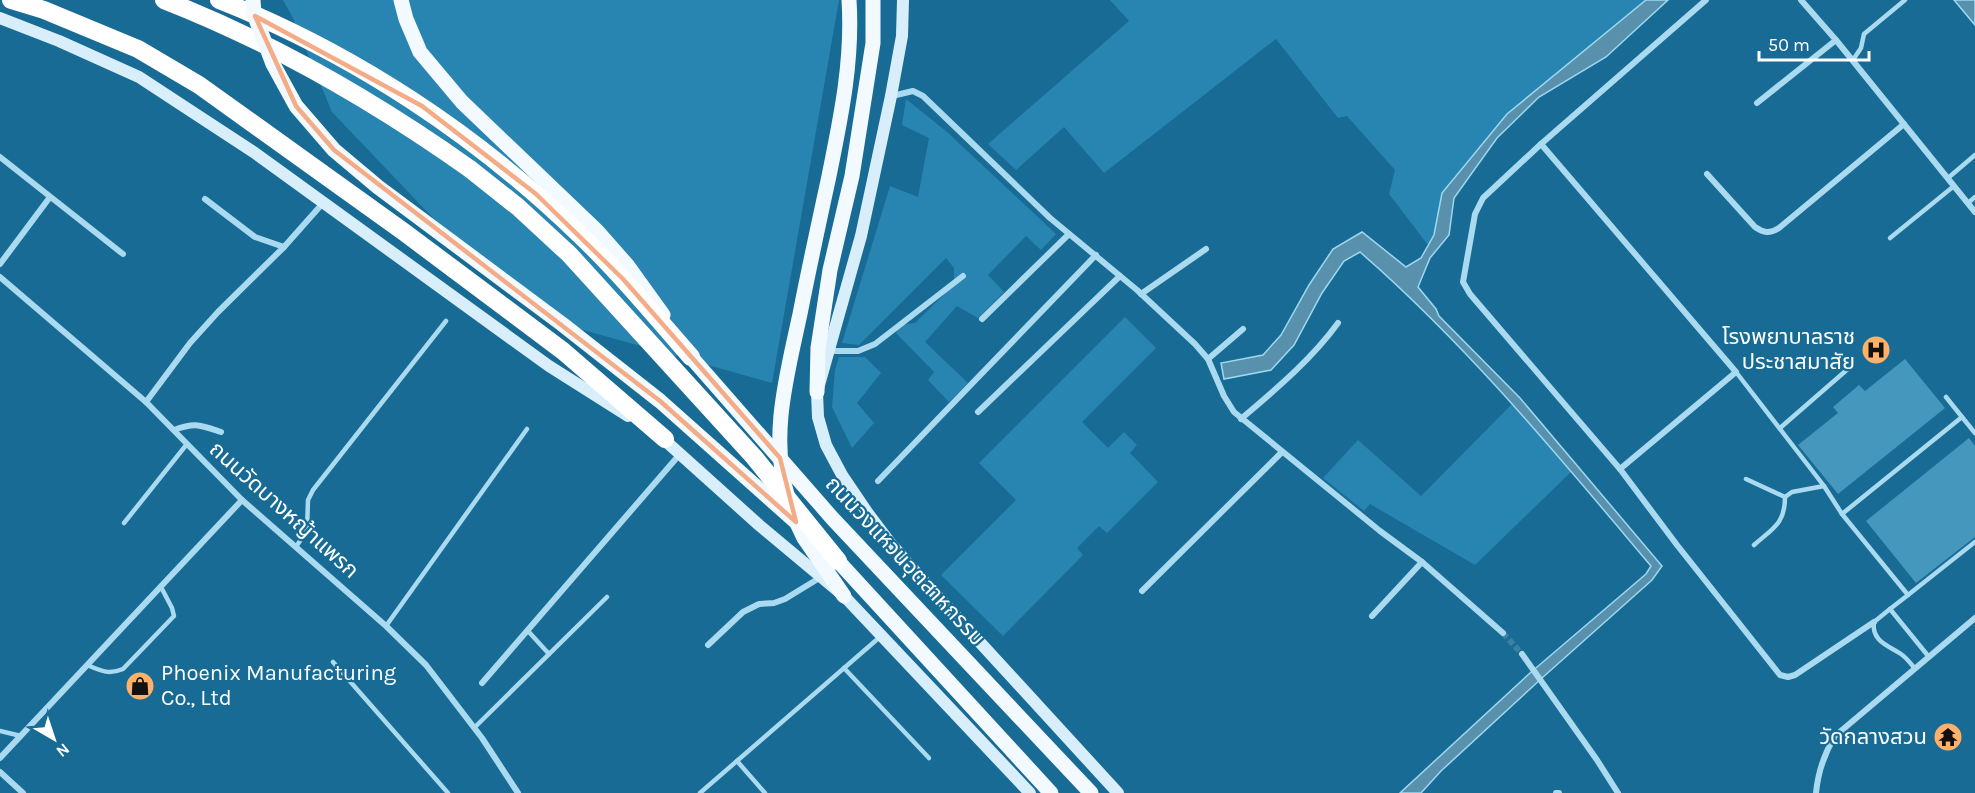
<svg xmlns="http://www.w3.org/2000/svg" width="1975" height="793" font-family="Karla,'Noto Sans Thai',sans-serif">
  <rect width="100%" height="100%" fill="#186b94"/>
  <g fill="#2885b1">
    <polygon points="283,0 839,0 772,383 562,324 434,219 332,112 292,16"/>
    <polygon points="1110,0 1646,0 1507,114 1442,193 1434,235 1428,245 1389,194 1395,170 1347,116 1338,118 1276,39 1104,173 1064,127 1016,170 988,144 1129,21"/>
    <polygon points="906,99 947,132 1056,234 1041,250 1026,236 988,275 1004,292 978,318 957,306 925,342 968,383 949,402 928,380 934,372 896,333 900,325 915,323 954,285 954,268 946,258 859,345 842,343 890,186 918,197 929,138 902,125"/>
    <polygon points="1125,317 1156,348 1082,422 1108,448 1124,432 1137,445 1130,453 1158,482 1107,533 1099,526 1077,548 1083,555 1003,636 941,575 1016,500 979,463"/>
    <polygon points="839,357 865,357 881,373 857,403 874,423 852,448 832,407 835,370"/>
    <polygon points="1513,403 1571,472 1475,565 1370,504 1364,511 1323,478 1358,440 1421,496"/>
  </g>
  <g fill="#5991ad" stroke="#9cd8f2" stroke-width="1.5">
    <path d="M 1646,0 L 1668,0 L 1606,57 L 1539,97 L 1497,138 L 1454,198 L 1449,235 L 1430,258 L 1418,287 L 1436,309 L 1439,316 L 1520,398 L 1662,566 L 1652,580 L 1542,678 L 1441,771 L 1421,793 L 1400,793 L 1530,673 L 1646,574 L 1651,566 C 1559,457 1468,346 1360,252 L 1344,261 L 1322,293 L 1294,345 L 1271,370 L 1224,379 L 1221,363 L 1263,355 L 1281,335 L 1309,285 L 1333,249 L 1362,232 L 1406,267 L 1421,258 L 1434,235 L 1442,193 L 1507,114 Z"/>
    <polygon points="1954,0 1975,0 1975,25"/>
  </g>
  <g fill="#4597be">
    <polygon points="1905,359 1945,408 1838,494 1798,445 1838,413 1833,407 1859,385 1865,391"/>
    <polygon points="1969,438 1975,446 1975,537 1916,583 1866,521"/>
  </g>
  <g fill="none" stroke-linecap="round" stroke-linejoin="round">
    <polyline stroke="#3b81a4" stroke-width="6" stroke-dasharray="6 3" stroke-linecap="butt" points="1503,633 1522,654"/>
    <g stroke="#aadaf0" stroke-width="4.5">
      <polyline points="1853,60 1861,48 1864,34 1905,0"/>
      <polyline points="1948,178 1975,155"/>
      <polyline points="1968,203 1975,197"/>
      <polyline points="1890,238 1954,186"/>
      <polyline points="1736,372 1824,486 1842,514 1908,595 1890,609 1929,657"/>
      <polyline points="1962,417 1975,433"/>
      <polyline points="1780,428 1849,368"/>
      <polyline points="1746,479 1785,497"/>
      <polyline points="1842,514 1962,417 1946,397"/>
      <polyline points="124,523 187,444"/>
      <path d="M 1754,545 C 1773,528 1785,524 1785,497 L 1792,492 L 1824,486"/>
      <polyline points="296,547 307,530 308,500 313,490 446,321"/>
      <polyline points="1908,595 1975,542"/>
      <path d="M 1890,609 L 1874,622 C 1871,641 1889,646 1901,654 C 1907,658 1911,664 1915,669"/>
      <polyline points="386,626 527,429"/>
      <polyline points="528,631 549,654"/>
      <polyline points="333,662 448,793"/>
      <path d="M 87,665 C 101,671 109,675 123,669 L 174,616 L 172,608 L 161,587"/>
      <polyline points="844,668 929,758"/>
      <polyline points="474,728 607,597"/>
      <polyline points="0,731 21,736"/>
      <polyline points="737,761 765,793"/>
      <polyline points="700,793 881,636"/>
    </g>
    <g stroke="#aadaf0" stroke-width="6">
      <polyline points="1706,0 1541,144 1483,198 1475,214 1463,282 1470,294 1620,469 1677,545 1780,675 1788,677 1795,675 1874,622"/>
      <polyline points="1801,0 1836,40 1975,212"/>
      <polyline points="892,96 913,91 923,96 1050,218 1137,290 1195,344 1208,359 1224,396 1234,412 1380,531 1422,562 1503,633"/>
      <polyline points="1757,103 1836,40"/>
      <polyline points="1541,144 1736,372 1620,469"/>
      <polyline points="0,157 123,254"/>
      <path d="M 1707,174 L 1755,227 C 1764,233 1769,234 1779,228 L 1904,124"/>
      <polyline points="205,199 255,237 284,247"/>
      <polyline points="0,264 50,197"/>
      <polyline points="0,277 146,402 242,500 386,626 426,665 482,738 518,793"/>
      <polyline points="1141,294 1206,249"/>
      <polyline points="982,319 1069,234"/>
      <polyline points="829,351 858,351 875,344 963,276"/>
      <polyline points="1208,359 1243,329"/>
      <polyline points="146,402 190,343 218,312 284,247 323,203"/>
      <polyline points="978,412 1120,276"/>
      <path d="M 1241,419 C 1276,389 1311,360 1338,323"/>
      <path d="M 174,430 C 195,422 200,425 221,432"/>
      <polyline points="878,481 1096,255"/>
      <polyline points="1142,591 1282,452"/>
      <polyline points="1372,616 1422,562"/>
      <polyline points="708,645 743,612 759,604 774,603 785,599 821,577"/>
      <polyline points="1522,654 1597,760 1618,793"/>
      <polyline points="482,683 680,454"/>
      <polyline points="0,758 242,500"/>
      <polyline points="0,772 23,793"/>
      <polyline points="1556,793 1559,793"/>
      <path d="M 1816,793 C 1818,772 1824,754 1835,736 L 1975,618"/>
    </g>
    <g stroke="#d8effb" stroke-width="12">
      <polyline points="903,0 902,36 891,96 861,236 817,392 818,417 826,445 842,475 867,512 891,544 920,577 1118,793"/>
      <polyline points="0,18 59,41 139,77 255,153 549,366 628,416"/>
      <polyline points="660,436 759,525 844,596 1030,793"/>
    </g>
    <g stroke="#f3faff" stroke-width="15">
      <polyline points="401,0 406,19 420,52 462,102 597,231 627,265 663,315"/>
      <polyline points="817,392 818,348 830,270 852,176 873,43 873,0"/>
      <path d="M 788,498 C 769,437 787,375 800,314 C 809,268 819,222 829,176 C 841,117 853,60 849,0"/>
      <polyline points="796,521 804,538 844,596"/>
      <polyline points="838,561 1051,793"/>
    </g>
    <g stroke="#fff" stroke-width="18">
      <polyline points="11,0 44,10 138,49 199,85 404,232 563,351 665,439"/>
      <path d="M 164,0 C 274,43 374,101 470,169"/>
      <path d="M 219,0 C 353,53 477,135 580,235 C 620,273 655,316 691,357"/>
    </g>
    <g stroke="#f3faff" stroke-width="15">
      <polyline points="253,0 254,14 273,64 296,106 334,150 378,187 562,324 660,401 805,530"/>
      <polyline points="691,357 833,519 1091,793"/>
    </g>
    <polyline stroke="#fff" stroke-width="18" points="470,169 518,207 569,254 754,457 838,561"/>
  </g>
  <path fill="none" stroke="#f4ac86" stroke-width="4.5" stroke-linejoin="round" d="M 255,16 L 422,106 L 536,194 L 623,279 L 780,458 L 796,522 L 660,401 L 334,150 L 296,106 Z"/>
  <defs>
    <g id="hospital-disc" transform="scale(1.5)"><circle r="9.5" fill="#ffb169" stroke="#186b94"/><path d="M-5-5h3v3.5h4V-5h3V5h-3V1.5h-4V5h-3Z" fill="#111"/></g>
    <g id="shop-disc" transform="scale(1.5)"><circle r="9.5" fill="#ffb169" stroke="#186b94"/><path d="M-5-2.5h2.3a2.7 3.5 0 0 1 5.4 0H5L5.5 6h-11ZM-1.5-2.5h3a1.5 2.3 0 0 0-3 0Z" fill="#111"/></g>
    <g id="temple-disc" transform="scale(1.5)"><circle r="9.5" fill="#ffb169" stroke="#186b94"/><path d="M0-6L5-2H3V0L6.5 2.5H4V6H1.5V3h-3V6H-4V2.5H-6.5L-3 0V-2H-5Z" fill="#111"/></g>
  </defs>
  <g fill-rule="evenodd">
    <use href="#hospital-disc" x="1876" y="350"/>
    <use href="#shop-disc" x="140" y="686"/>
    <use href="#temple-disc" x="1948" y="737"/>
  </g>
  <g text-anchor="middle" dominant-baseline="central" stroke-width="4.5" stroke-linejoin="round" paint-order="stroke">
    <g font-size="22" fill="#fff" stroke="#186b94" text-anchor="end">
      <text x="1855" y="337">โรงพยาบาลราช<tspan x="1855" dy="25">ประชาสมาสัย</tspan></text>
      <text x="161" y="673" text-anchor="start">Phoenix Manufacturing<tspan x="161" dy="25">Co., Ltd</tspan></text>
      <text x="1927" y="737">วัดกลางสวน</text>
    </g>
    <g font-size="22" fill="#fff" stroke="#186b94">
      <text transform="translate(284 510) rotate(42)">ถนนวัดบางหญ้าแพรก</text>
      <text transform="translate(905 561) rotate(47)">ถนนวงแหวนอุตสาหกรรม</text>
    </g>
  </g>
  <g transform="translate(54 739) rotate(141)" stroke="#186b94" stroke-width="4.5" paint-order="stroke">
  <path d="M0-4.5L10 22L0 15L-10 22Z" fill="#ffffff"/>
  <text y="-9" font-size="16" font-weight="bold" text-anchor="middle" fill="#ffffff">N</text>
  </g>
  <path d="M1759 51v9h110v-9" fill="none" stroke="#ffffff" stroke-width="3"/>
  <text x="1768" y="51" font-size="18" fill="#ffffff" stroke="#186b94" stroke-width="4.5" paint-order="stroke">50 m</text>
</svg>
